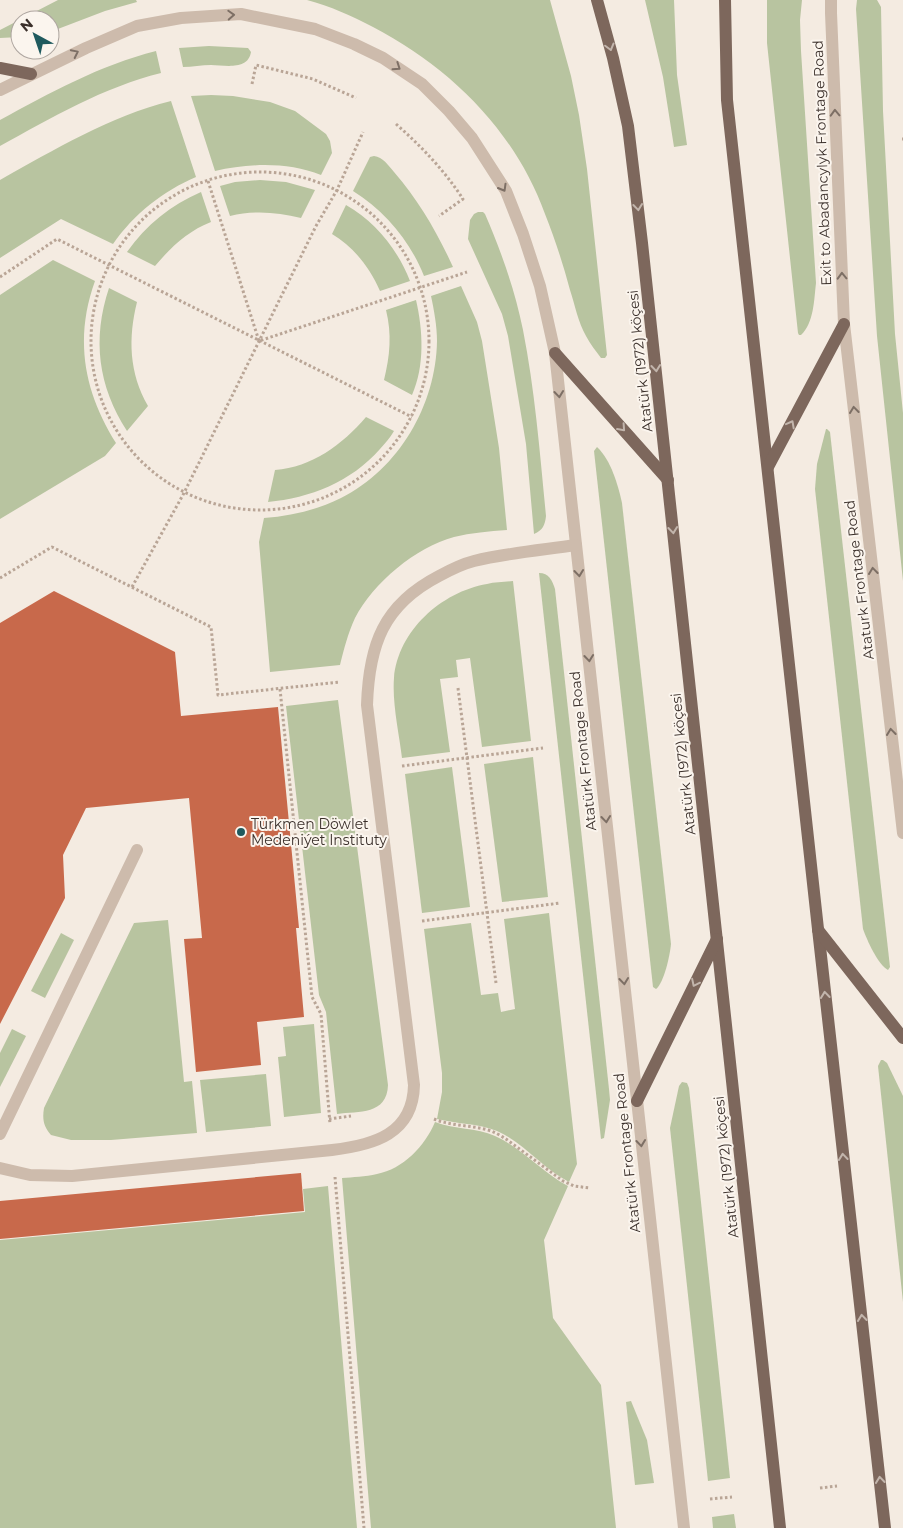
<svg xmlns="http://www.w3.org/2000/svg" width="903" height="1528" font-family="Montserrat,sans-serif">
  <rect width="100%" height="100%" fill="#f4ebe1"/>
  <g fill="#b8c4a0">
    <polygon points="58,0 136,0 137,2 105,11 50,32 50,20 20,20 20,37 0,38 0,30"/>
    <path d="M 307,0 L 550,0 L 571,76 L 579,115 L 587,169 L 607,355 L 605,358 L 601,358 C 596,351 590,344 586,336 C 578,322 575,305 570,290 C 563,264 555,239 545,214 C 515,131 450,67 373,27 C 352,16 330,6 307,0 Z"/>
    <polygon points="645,0 674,0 677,75 687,145 674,147 663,77"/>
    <path d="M 767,0 L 802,0 L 800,20 L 801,51 L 816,283 C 814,300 814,323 801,335 L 799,335 L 798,333 L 767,43 Z"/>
    <polygon points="857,0 877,0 881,7 883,111 895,334 903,413 903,581 877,336 856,9"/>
    <path d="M 209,46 L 248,48 L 251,52 C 248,71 224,65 211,65 C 202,65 192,67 183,67 L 179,48 Z"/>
    <path d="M 156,51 L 161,73 C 104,87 51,118 0,146 L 0,120 C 50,93 100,65 156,51 Z"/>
    <path d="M 211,95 L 233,96 L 270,102 L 295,111 L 326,134 L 330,141 L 332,153 L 321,175 C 288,162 250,163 215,171 L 191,96 Z"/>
    <path d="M 171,101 L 196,177 C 163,191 134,214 113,244 L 61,219 L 0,258 L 0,180 C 54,150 110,116 171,101 Z"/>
    <path d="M 374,156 C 383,157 388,165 394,172 C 419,201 437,232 453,267 L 424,276 C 410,241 386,212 353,191 L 370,157 Z"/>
    <path d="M 260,180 L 286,182 L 315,190 L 301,218 C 277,212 254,210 230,216 L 220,186 L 235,182 Z"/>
    <path d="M 201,192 L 211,222 C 188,231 171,247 155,266 L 127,252 C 146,225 171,205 201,192 Z"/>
    <path d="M 346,205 C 375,221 398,250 410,281 L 380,291 C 370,268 354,247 332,234 Z"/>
    <path d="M 478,212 L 483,212 L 485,214 C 501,251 515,290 523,330 C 535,391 540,454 546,516 C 545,525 543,530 534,534 L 526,444 L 508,336 L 502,314 L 468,239 L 470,220 L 474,214 Z"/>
    <path d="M 53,260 L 95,281 C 74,339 84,392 116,443 L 105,456 L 0,519 L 0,295 Z"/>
    <path d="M 461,286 L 477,322 L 482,341 L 499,448 L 507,530 C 489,531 471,533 454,537 C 416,547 373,583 355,618 C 348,633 344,649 340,665 L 270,672 L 259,542 L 264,518 C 291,516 317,510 341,498 C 399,469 436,405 437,341 C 437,326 434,310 431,296 Z"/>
    <path d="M 109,288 L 137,302 C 128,338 129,373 148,406 L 127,431 C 98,386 92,339 109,288 Z"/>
    <path d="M 416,300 C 423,330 425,366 412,395 L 384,380 C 390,356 392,334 386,310 Z"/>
    <path d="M 366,417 L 394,431 C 390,438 385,443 380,449 C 351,482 310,498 268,502 L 275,470 C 312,467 342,445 366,417 Z"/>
    <path d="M 826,429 L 827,429 L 830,432 L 890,967 L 888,970 C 878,965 867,940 863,929 L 815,489 L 817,464 Z"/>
    <path d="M 597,447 C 611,460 618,485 622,503 L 671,944 C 670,955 664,983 656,989 L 653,987 L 594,451 Z"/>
    <path d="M 539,573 C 549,573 552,580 555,589 L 609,1089 L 610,1100 L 604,1138 L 601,1139 Z"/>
    <path d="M 513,581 L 531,741 L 482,747 L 470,658 L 456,660 L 458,677 L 440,679 L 450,752 L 402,758 C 399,733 392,703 394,678 C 398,631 441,592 487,584 C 495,582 505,582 513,581 Z"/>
    <path d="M 338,700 L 388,1085 C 387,1115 359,1111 337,1114 L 326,1012 L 319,995 L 286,706 Z"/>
    <polygon points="533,757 548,897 502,902 484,764"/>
    <polygon points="452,767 470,907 422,913 405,774"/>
    <path d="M 549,913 L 577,1164 L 569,1182 C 543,1169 524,1143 497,1131 C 478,1123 456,1124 437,1119 L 442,1092 L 442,1073 L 424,929 L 471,923 L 481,995 L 498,993 L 501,1012 L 515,1009 L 504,919 Z"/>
    <path d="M 168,920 L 184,1082 L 192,1081 L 197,1133 L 111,1140 L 71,1140 L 51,1135 C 44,1127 42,1120 44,1108 L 134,923 Z"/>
    <polygon points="61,933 74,940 45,998 31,991"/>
    <polygon points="314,1024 321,1113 284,1117 278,1057 286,1056 283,1027"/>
    <polygon points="12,1029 26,1036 0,1087 0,1053"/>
    <polygon points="881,1060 883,1060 887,1063 903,1096 903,1302 878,1066"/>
    <polygon points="266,1074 271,1126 206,1132 200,1080"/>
    <polygon points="682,1082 687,1083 689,1088 730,1478 708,1481 670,1128 679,1086"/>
    <path d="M 435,1122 C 455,1130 476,1127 495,1136 C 522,1148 542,1172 568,1186 L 544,1240 L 553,1318 L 601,1385 L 616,1528 L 371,1528 L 342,1178 C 353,1177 365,1177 377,1174 C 403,1169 425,1146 435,1122 Z"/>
    <polygon points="328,1186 357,1528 0,1528 0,1240 305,1212 303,1189"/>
    <polygon points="631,1401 647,1440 654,1483 635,1485 626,1402"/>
    <polygon points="734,1514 736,1528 713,1528 712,1517"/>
  </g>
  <g fill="#c8694b">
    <polygon points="54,591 175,652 181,716 278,707 299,928 296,928 304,1017 257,1022 261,1065 196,1072 184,939 202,938 189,798 86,808 63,855 65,898 0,1024 0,623"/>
    <polygon points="301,1173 304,1211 0,1239 0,1201"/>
  </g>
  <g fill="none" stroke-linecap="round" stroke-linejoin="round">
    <g stroke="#b9a596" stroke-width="3" stroke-dasharray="2.5 2.5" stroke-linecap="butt">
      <polyline points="252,84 256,65 313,79 356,98"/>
      <path d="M 396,124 C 422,147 444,170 463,199 L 439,216"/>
      <polyline points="902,139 903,139"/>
      <circle cx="260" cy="341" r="169"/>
      <polyline points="208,181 259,341 467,272"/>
      <polyline points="0,277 57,239 412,417"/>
      <polyline points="0,578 52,547 211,627 218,695 340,682"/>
      <polyline points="132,587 184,493 316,226 337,190 363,132"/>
      <polyline points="458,688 496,983"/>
      <polyline points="280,689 312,997 321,1014 330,1124"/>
      <polyline points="402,766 543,748"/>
      <polyline points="422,921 560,903"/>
      <polyline points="329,1119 351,1116"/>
      <path d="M 434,1119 C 451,1126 470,1125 488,1130 C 495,1132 501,1136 506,1139 L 563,1181 L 574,1186 L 590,1188"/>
      <polyline points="335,1177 364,1528"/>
      <polyline points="820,1488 837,1486"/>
      <polyline points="710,1499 732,1497"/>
    </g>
    <g stroke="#cdbbac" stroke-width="12">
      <polyline points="831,0 831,13 844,324 903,833"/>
      <polyline points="0,90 86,48 137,26 181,18 241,14 315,29 354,44 383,58 422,84 449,111 472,138 506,191 523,234 540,286 555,353 684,1528"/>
      <polyline points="0,1134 137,850"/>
      <path d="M 0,1168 L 30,1175 L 72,1176 L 332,1150 C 374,1145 413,1134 414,1085 L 367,705 C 369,645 383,605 439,576 C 450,570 462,564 474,561 C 507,553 542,550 576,545"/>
    </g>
    <g stroke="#7d675c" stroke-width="12">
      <polyline points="597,0 613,58 628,126 642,243 780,1528"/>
      <polyline points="725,0 727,100 818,929 885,1528"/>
      <polyline points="0,68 31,74"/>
      <polyline points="555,353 668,480"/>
      <polyline points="768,467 844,324"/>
      <polyline points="818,930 903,1038"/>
      <polyline points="637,1101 717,939"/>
    </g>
  </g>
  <defs><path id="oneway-chevron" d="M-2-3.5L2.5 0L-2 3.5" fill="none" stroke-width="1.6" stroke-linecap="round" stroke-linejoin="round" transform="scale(1.25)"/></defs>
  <g stroke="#7d6f65">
    <use href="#oneway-chevron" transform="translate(231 15) rotate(-3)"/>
    <use href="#oneway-chevron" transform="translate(75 53) rotate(-26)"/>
    <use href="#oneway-chevron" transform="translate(397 67) rotate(34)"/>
    <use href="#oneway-chevron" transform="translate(835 113) rotate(-92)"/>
    <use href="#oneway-chevron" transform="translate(503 188) rotate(60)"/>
    <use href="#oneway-chevron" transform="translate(842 276) rotate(-92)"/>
    <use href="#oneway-chevron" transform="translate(559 394) rotate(84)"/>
    <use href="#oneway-chevron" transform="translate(854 410) rotate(-97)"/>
    <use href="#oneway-chevron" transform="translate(873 571) rotate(-97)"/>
    <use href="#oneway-chevron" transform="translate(579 573) rotate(84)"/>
    <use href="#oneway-chevron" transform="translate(589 658) rotate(84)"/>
    <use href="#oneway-chevron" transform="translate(891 732) rotate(-97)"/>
    <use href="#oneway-chevron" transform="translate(606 819) rotate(84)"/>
    <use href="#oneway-chevron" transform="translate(624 981) rotate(84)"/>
    <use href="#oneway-chevron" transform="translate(641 1143) rotate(84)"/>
  </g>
  <g stroke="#c2b5ac">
    <use href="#oneway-chevron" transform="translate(610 47) rotate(75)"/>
    <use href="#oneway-chevron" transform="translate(638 207) rotate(83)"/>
    <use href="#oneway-chevron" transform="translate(656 368) rotate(84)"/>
    <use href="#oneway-chevron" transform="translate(791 424) rotate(-62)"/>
    <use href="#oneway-chevron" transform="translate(622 428) rotate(48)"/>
    <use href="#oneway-chevron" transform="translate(673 530) rotate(84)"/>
    <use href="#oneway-chevron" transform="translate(695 983) rotate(116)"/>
    <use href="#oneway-chevron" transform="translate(825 995) rotate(-96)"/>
    <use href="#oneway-chevron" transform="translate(843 1157) rotate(-96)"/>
    <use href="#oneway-chevron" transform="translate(862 1318) rotate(-96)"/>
    <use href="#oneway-chevron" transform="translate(880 1480) rotate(-96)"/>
  </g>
  <circle fill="#1f5a5e" stroke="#fbf5ee" stroke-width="2" cx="241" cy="832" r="5"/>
  <g text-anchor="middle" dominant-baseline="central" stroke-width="4" stroke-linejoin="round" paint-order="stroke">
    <g font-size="14" fill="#3b302b" stroke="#fbf5ee">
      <text transform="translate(822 163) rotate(-92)">Exit to Abadancylyk Frontage Road</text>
      <text transform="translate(640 361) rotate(-96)">Atatürk (1972) köçesi</text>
      <text transform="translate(859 580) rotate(-97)">Ataturk Frontage Road</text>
      <text transform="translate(583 751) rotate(-96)">Atatürk Frontage Road</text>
      <text transform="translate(683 764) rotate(-96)">Atatürk (1972) köçesi</text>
      <text transform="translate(627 1153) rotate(-96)">Atatürk Frontage Road</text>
      <text transform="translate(726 1167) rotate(-96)">Atatürk (1972) köçesi</text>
    </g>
    <g font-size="14" fill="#3b302b" stroke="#fbf5ee" text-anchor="start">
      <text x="251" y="824">Türkmen Döwlet<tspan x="251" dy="16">Medeniýet Instituty</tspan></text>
    </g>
  </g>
  <g transform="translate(35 35) rotate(320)"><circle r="24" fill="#fbf5ee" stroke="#aea6a0"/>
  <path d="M0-4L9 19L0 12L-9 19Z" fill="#1f5a5e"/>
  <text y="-8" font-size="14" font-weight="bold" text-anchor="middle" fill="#3b302b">N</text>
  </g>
</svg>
